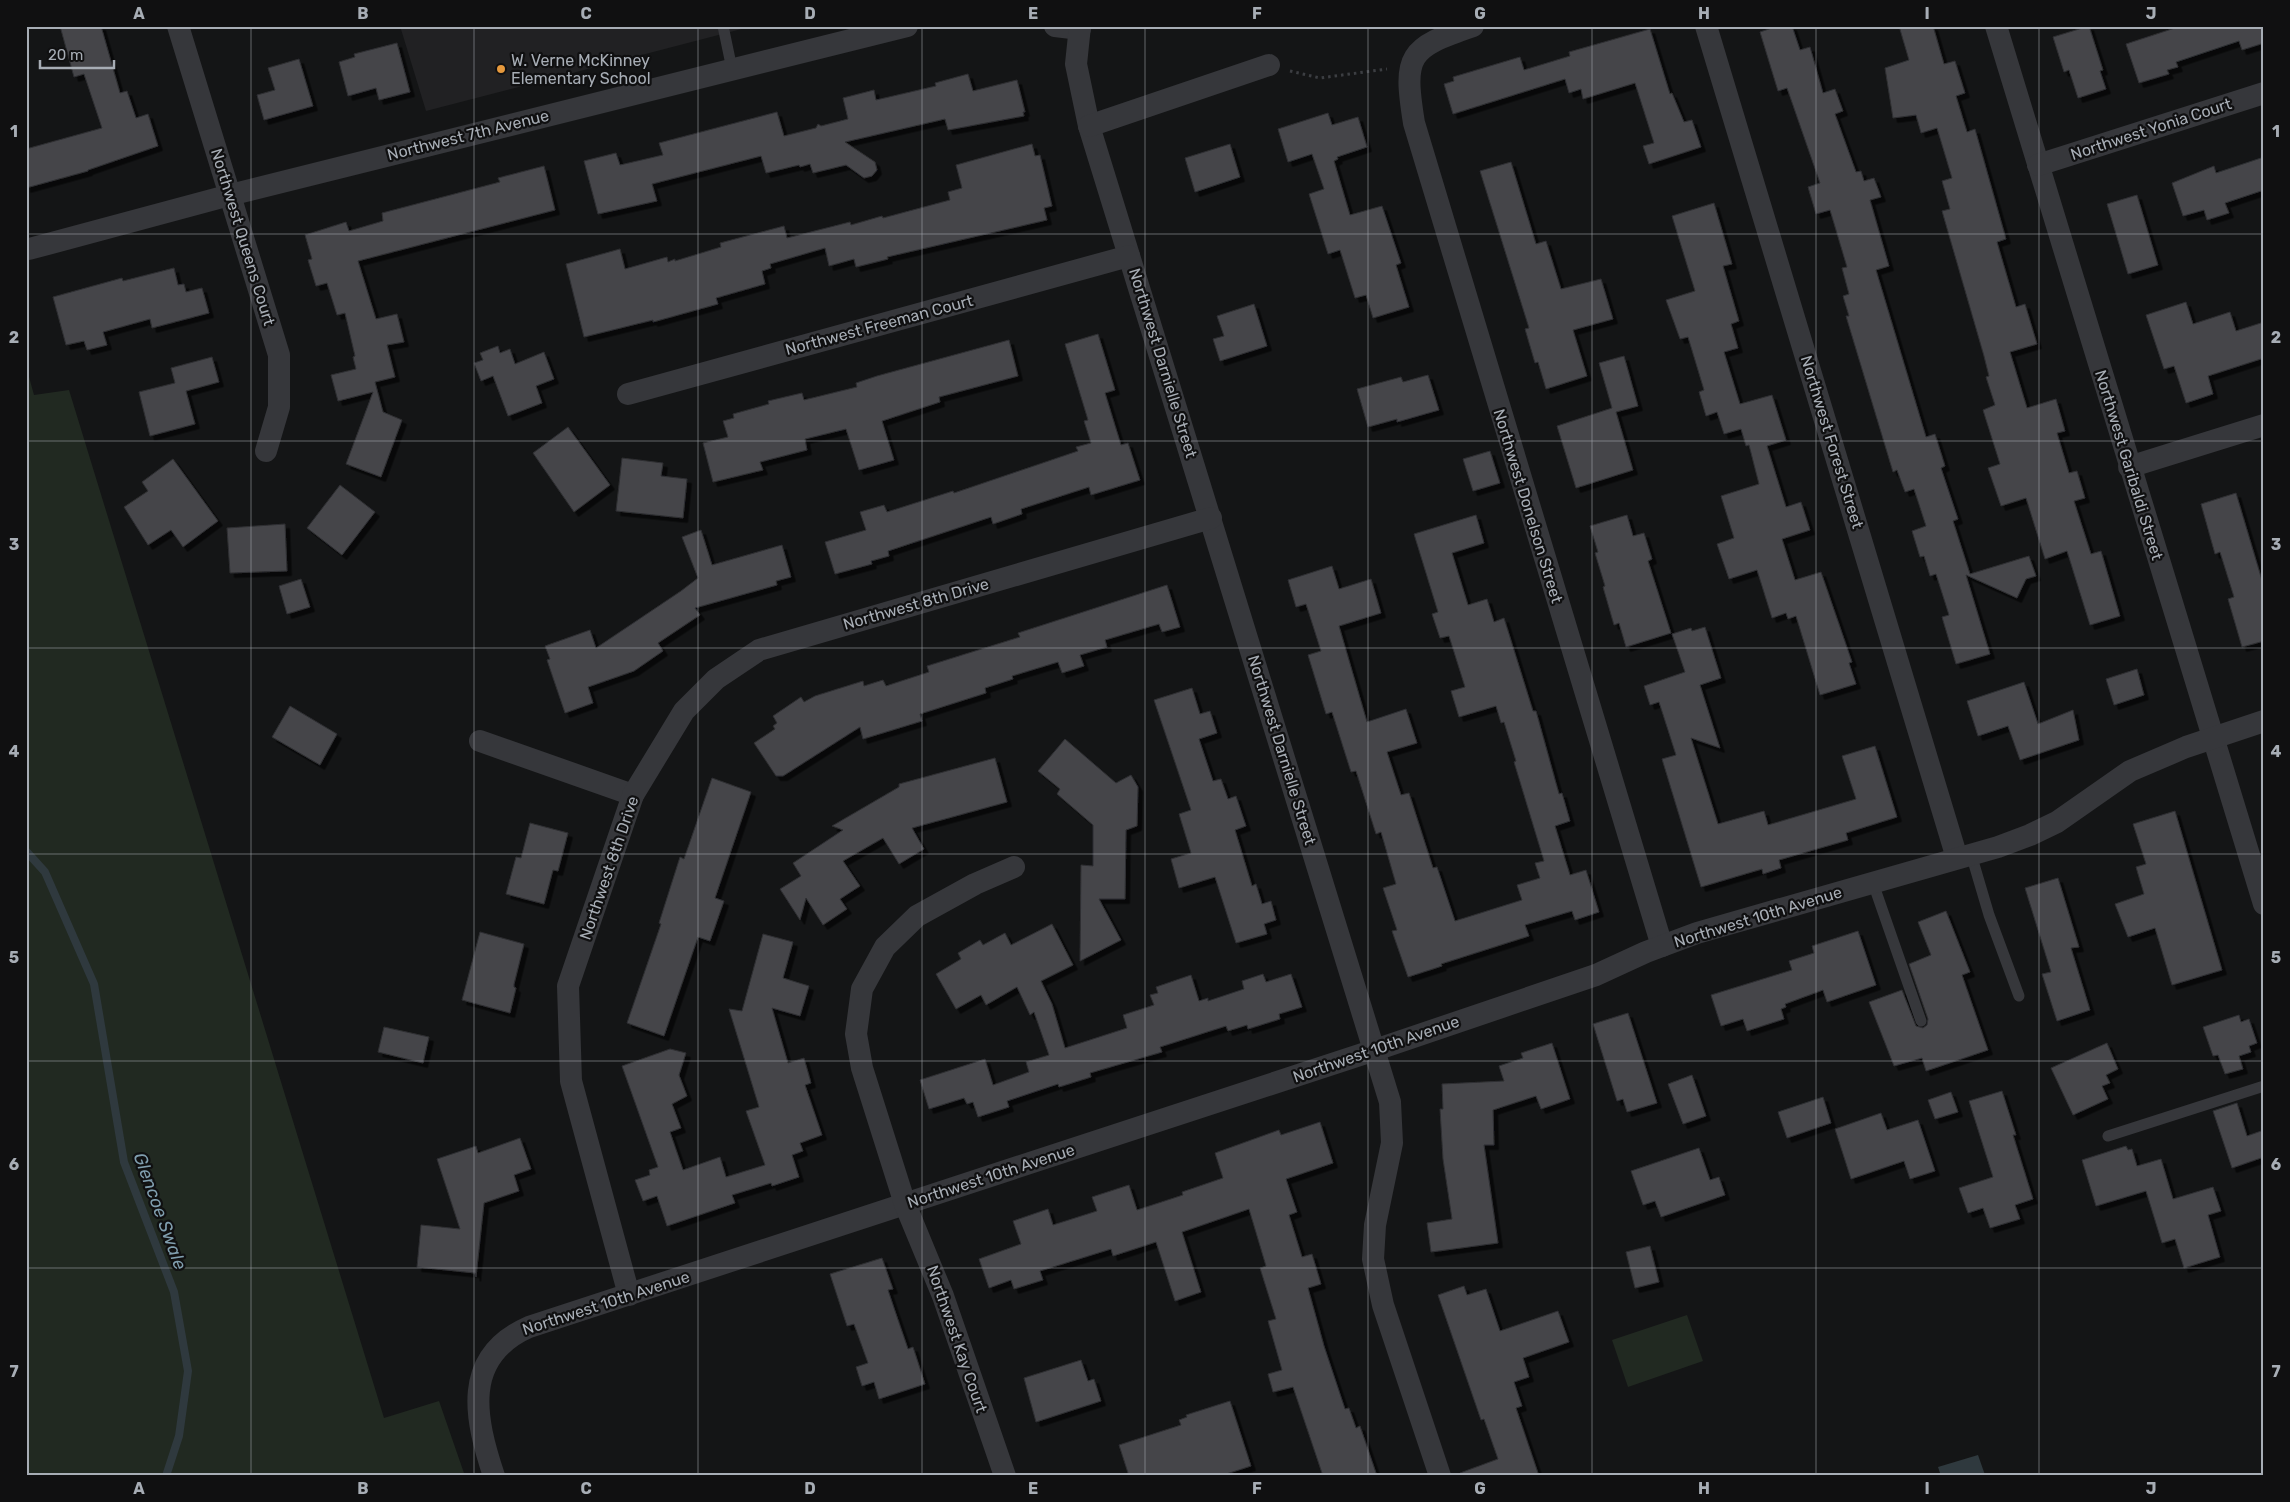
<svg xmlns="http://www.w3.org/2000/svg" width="2290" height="1502" font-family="Rubik,sans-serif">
  <defs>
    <filter id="shadow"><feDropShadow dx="4.5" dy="4.5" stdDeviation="0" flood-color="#0009"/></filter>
  </defs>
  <rect width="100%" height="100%" fill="#141516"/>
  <polygon fill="#212123" points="400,26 753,26 426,111"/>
  <g fill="#212921">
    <polygon points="26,366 34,395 69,390 384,1418 439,1401 465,1476 26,1476"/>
    <polygon points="1687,1315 1703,1361 1628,1387 1612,1340"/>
  </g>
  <polygon fill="#2f393e" points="1978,1455 1985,1475 1941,1476 1938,1467"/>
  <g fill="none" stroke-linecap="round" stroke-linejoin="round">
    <polyline stroke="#2f393e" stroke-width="8" points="26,851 45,872 94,984 124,1162 174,1292 188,1371 179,1436 166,1476"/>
  </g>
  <g fill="#444549" stroke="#2f2f32" filter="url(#shadow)">
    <polygon points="60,26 101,26 120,93 127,91 136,118 148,114 158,146 88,170 88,171 26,188 26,149 102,128 84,74 74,77"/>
    <polygon points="1778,26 1792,26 1800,50 1810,47 1823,93 1835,89 1843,111 1835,114 1856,172 1861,171 1864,181 1874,178 1881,197 1870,200 1889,266 1876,270 1926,437 1935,434 1945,466 1941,468 1958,519 1953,521 1970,574 2029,556 2036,576 2026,579 2017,598 1966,575 1990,654 1956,664 1942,617 1949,615 1936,574 1930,576 1924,556 1920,557 1912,531 1926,526 1914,489 1905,492 1897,470 1893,472 1846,316 1849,316 1843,296 1849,294 1842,268 1847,267 1830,210 1816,214 1808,187 1820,183 1787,88 1778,91 1760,32"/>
    <polygon points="1899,26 1933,26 1944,64 1955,61 1965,93 1956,96 1967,132 1975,129 2006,239 1997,242 2016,307 2025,304 2037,344 2010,352 2027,408 2056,399 2065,431 2057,433 2069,473 2077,471 2085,498 2074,501 2091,554 2101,551 2120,616 2090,625 2067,551 2045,559 2026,498 2001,506 1988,468 2000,464 1983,410 1995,405 1986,377 1989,376 1984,356 1942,211 1950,209 1942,181 1952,178 1937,128 1921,133 1916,115 1893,118 1885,68 1909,60"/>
    <polygon points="2089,26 2103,70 2100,71 2106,89 2078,98 2069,70 2064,72 2053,37"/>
    <polygon points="2181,26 2264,26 2264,43 2242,50 2239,41 2176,62 2178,67 2167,70 2169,74 2139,83 2126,44"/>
    <polygon points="1650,29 1670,94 1672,93 1684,122 1692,120 1701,147 1649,164 1643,146 1654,143 1635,83 1583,99 1581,89 1569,93 1565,79 1453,114 1444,84 1454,81 1453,77 1520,57 1524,70 1570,56 1569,52"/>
    <polygon points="397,43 410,92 379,100 376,88 348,96 339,62 355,57 354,54"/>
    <polygon points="299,59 313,106 264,120 257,95 275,90 268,68"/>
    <polygon points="968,74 973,91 1017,80 1025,112 1023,112 1024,116 948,130 945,119 845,142 875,162 877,170 872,176 864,178 846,165 813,173 810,164 800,167 799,165 766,173 761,156 652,184 657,201 598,214 584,161 616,153 620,165 663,155 659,143 777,112 784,136 816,128 818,124 821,126 848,119 843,98 874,90 876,100 936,86 935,83"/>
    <polygon points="1328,113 1332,125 1358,117 1367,147 1337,157 1338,159 1334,161 1350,215 1382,206 1401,263 1396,265 1409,307 1373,318 1366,295 1355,298 1340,250 1328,254 1309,194 1324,189 1312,154 1288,162 1278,129"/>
    <polygon points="1032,144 1035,156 1040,155 1052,206 1044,208 1047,220 887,257 888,259 856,267 854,259 829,266 825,248 770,264 771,268 762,271 765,284 716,298 718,304 653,322 653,320 584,337 566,264 620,249 625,269 667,257 668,262 675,259 675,261 721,247 720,243 784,226 787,238 850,222 851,225 882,216 883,218 950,200 948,192 962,188 956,165"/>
    <polygon points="1230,144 1240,177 1195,192 1185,158"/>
    <polygon points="2264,157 2264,190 2225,203 2229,213 2207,220 2204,210 2183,216 2172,183 2214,166 2216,173"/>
    <polygon points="1511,162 1536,244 1546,241 1561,289 1601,279 1613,319 1573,330 1587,376 1546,389 1538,362 1535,363 1525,329 1529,328 1480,171"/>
    <polygon points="544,166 555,210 358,261 376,319 397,314 404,342 387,345 395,377 375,382 383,412 402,420 381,477 346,464 373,392 338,401 331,375 356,369 353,357 355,356 345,313 337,315 327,283 316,286 308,260 312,259 305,235 346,222 349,231 383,221 382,213 500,182 498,178"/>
    <polygon points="2137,195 2158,265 2128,274 2107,204"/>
    <polygon points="1714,203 1732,264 1723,266 1739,321 1731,324 1738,348 1724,352 1740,404 1772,395 1786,440 1767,446 1786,507 1801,502 1810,530 1782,539 1795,580 1821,572 1852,662 1849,663 1856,684 1820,695 1796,616 1788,619 1786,613 1772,618 1757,570 1729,579 1717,544 1734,538 1721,496 1759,484 1749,445 1746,446 1741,429 1724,434 1717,412 1706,416 1699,392 1704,390 1688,337 1680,339 1666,300 1695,291 1672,216"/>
    <polygon points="174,268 178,285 184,284 186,292 202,288 209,313 152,328 150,319 103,332 107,345 87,350 84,341 66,345 53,297 122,278 123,281"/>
    <polygon points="2186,302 2193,324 2230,312 2236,331 2264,322 2264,358 2208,376 2213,394 2186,403 2174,366 2164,369 2146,315"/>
    <polygon points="1254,304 1267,346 1220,361 1213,339 1224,336 1217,316"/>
    <polygon points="1098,334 1115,390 1105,393 1121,445 1128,443 1140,480 1091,495 1089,487 1021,509 1022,514 993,524 991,517 888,551 889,556 871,561 872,564 835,574 825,542 866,530 860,512 884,505 887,512 953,491 954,493 1078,451 1076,447 1091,443 1084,421 1088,420 1065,344"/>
    <polygon points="1009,340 1018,376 939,397 940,402 882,421 894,460 859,470 846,429 805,439 807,450 760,462 763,470 713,482 703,443 728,437 723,421 734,418 733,414 769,404 768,401 802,393 804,400 857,387 856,383 877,376"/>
    <polygon points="498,346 500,353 510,349 515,364 544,352 554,379 536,386 542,403 508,416 493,376 481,381 474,363 483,360 480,353"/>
    <polygon points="1624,356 1638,406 1616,412 1633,470 1576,488 1557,426 1612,408 1599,363"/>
    <polygon points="212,357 219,382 186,391 195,424 150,436 139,392 175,383 171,368"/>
    <polygon points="1428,375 1439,410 1397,422 1397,419 1368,427 1357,389 1401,377 1403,382"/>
    <polygon points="568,427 610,485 574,512 533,453"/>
    <polygon points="1490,451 1500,483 1473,491 1463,459"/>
    <polygon points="622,458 663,463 661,476 687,479 683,518 616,511"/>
    <polygon points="173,459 218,521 183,547 171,530 148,545 124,507 148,491 142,482"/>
    <polygon points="340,485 375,512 342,555 307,528"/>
    <polygon points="2236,493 2264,587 2264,641 2242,647 2228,599 2234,597 2220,552 2215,554 2201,504"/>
    <polygon points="1476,515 1484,543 1452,553 1468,605 1487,599 1494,622 1504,618 1533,711 1536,711 1559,794 1562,793 1570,821 1555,826 1570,875 1586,870 1599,912 1575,920 1572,911 1525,925 1529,936 1441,964 1442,966 1408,977 1392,931 1397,930 1383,888 1396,884 1381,832 1376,834 1356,771 1351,772 1332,712 1326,714 1308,655 1321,651 1306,604 1296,607 1288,580 1332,566 1339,589 1371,579 1381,613 1339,626 1367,722 1406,709 1417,743 1387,752 1401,795 1409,793 1433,868 1437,867 1455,921 1522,900 1517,885 1540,878 1535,863 1544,861 1514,762 1516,761 1504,722 1501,723 1496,706 1459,717 1451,691 1465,687 1449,636 1440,638 1432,614 1438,612 1414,534"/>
    <polygon points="1627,515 1633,536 1644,533 1652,559 1648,561 1671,633 1626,647 1619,623 1614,625 1603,587 1605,586 1595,553 1598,552 1590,526"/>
    <polygon points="285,524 287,571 230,573 227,528"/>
    <polygon points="701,530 712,565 782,545 791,577 776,581 777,585 695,608 700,615 658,643 663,651 634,671 588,687 593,703 565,713 547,660 550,659 545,646 590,630 596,648 681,591 698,578 682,537"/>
    <polygon points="301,579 310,607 287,614 279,586"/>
    <polygon points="1167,585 1180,627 1162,632 1159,624 1105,640 1107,647 1080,655 1084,666 1062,673 1058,662 1012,676 1013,679 985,688 986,693 920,714 922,721 863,739 860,727 783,776 776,776 754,743 775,729 773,726 777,723 773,716 801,697 804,702 815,696 863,681 864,686 883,680 886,686 929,672 927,666 1020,637 1018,633"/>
    <polygon points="1705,627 1721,678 1700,685 1720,748 1691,738 1718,824 1764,811 1768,825 1856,799 1842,756 1875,746 1897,817 1846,833 1848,840 1779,860 1781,868 1763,874 1762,869 1701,887 1662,759 1676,755 1659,702 1650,705 1644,686 1685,672 1672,634 1691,628 1692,631"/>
    <polygon points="2137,669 2144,695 2114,705 2106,679"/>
    <polygon points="2024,682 2038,724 2073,710 2079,740 2020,760 2008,726 1978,736 1967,701"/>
    <polygon points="1192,688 1200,714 1210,711 1217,733 1199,739 1213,781 1221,779 1228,799 1236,796 1246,826 1235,830 1252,886 1256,884 1262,904 1271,901 1276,920 1264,924 1267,934 1236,943 1215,877 1179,888 1171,859 1191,853 1179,814 1191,810 1154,700"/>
    <polygon points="290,706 337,734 320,765 272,737"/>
    <polygon points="1065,739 1116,783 1131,775 1138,787 1137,826 1126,830 1125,899 1099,899 1121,940 1080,961 1081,865 1093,866 1093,825 1057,794 1060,789 1038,771"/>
    <polygon points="995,758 1007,802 912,828 924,849 899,864 883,838 843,861 860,886 840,899 847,909 823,925 806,898 800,920 780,889 801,876 793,863 843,830 832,826 899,787 899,784"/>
    <polygon points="712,778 751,792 715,898 724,901 710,941 698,937 664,1036 627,1023 661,924 659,923 680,857 684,859"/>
    <polygon points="2175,811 2222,970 2172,985 2155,928 2128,937 2115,904 2144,894 2136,867 2146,864 2133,824"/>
    <polygon points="530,823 568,833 558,871 553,870 544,904 506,894 516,857 521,858"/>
    <polygon points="2058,878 2079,947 2071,948 2090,1010 2057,1021 2042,974 2051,972 2025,888"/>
    <polygon points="1946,911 1970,972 1962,975 1988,1050 1926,1071 1922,1058 1894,1066 1869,1002 1902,990 1916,1026 1923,1028 1927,1025 1928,1019 1909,964 1931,955 1918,922"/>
    <polygon points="1052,924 1073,965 1041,981 1052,1004 1065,1048 1127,1028 1123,1015 1154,1005 1150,995 1158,993 1156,987 1191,975 1199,1001 1208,998 1208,1001 1244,989 1242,981 1263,974 1266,982 1291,974 1302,1007 1279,1014 1280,1019 1248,1029 1247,1025 1228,1031 1226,1026 1160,1047 1162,1052 1090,1073 1091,1077 1059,1087 1058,1084 1007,1101 1009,1107 978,1117 973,1102 967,1104 964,1098 929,1109 920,1080 985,1059 993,1085 1029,1072 1026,1062 1049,1055 1034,1012 1030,1015 1017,987 986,1005 981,995 956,1009 936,974 961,959 958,953 980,940 983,945 1005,933 1011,945"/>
    <polygon points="1858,931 1876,985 1827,1002 1823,990 1785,1004 1786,1007 1781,1009 1784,1019 1747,1031 1743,1019 1721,1026 1711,995 1792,970 1789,961 1814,953 1812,946"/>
    <polygon points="480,932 524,944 514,984 514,987 516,988 510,1013 462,1000"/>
    <polygon points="763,934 793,942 783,978 809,986 800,1016 772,1008 788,1063 804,1058 811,1083 805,1085 822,1135 800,1143 803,1151 792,1155 799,1177 772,1186 771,1183 732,1195 735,1203 667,1226 657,1196 643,1201 635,1180 650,1175 649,1170 658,1167 622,1066 670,1049 686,1053 679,1075 687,1096 672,1104 681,1128 670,1132 683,1170 720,1157 726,1177 765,1165 746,1111 759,1107 729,1009 742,1011"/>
    <polygon points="1628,1013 1657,1103 1627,1112 1623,1099 1617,1101 1593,1024"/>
    <polygon points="2239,1015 2241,1022 2249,1019 2257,1043 2249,1046 2251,1052 2239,1056 2243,1069 2225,1074 2218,1055 2213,1056 2203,1027"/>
    <polygon points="384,1027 429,1037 423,1063 378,1052"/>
    <polygon points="1552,1043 1570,1099 1541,1109 1536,1096 1493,1110 1494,1145 1484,1145 1498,1243 1431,1252 1427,1223 1452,1219 1443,1159 1440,1109 1443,1109 1442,1084 1504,1081 1499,1066 1523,1058 1521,1053"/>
    <polygon points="2107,1043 2118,1069 2106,1075 2110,1083 2102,1086 2108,1099 2073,1115 2051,1068"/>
    <polygon points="1692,1075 1706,1116 1683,1124 1668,1084"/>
    <polygon points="2002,1091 2016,1135 2013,1135 2033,1199 2015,1205 2020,1219 1990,1228 1983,1208 1968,1213 1959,1188 1993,1177 1969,1101"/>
    <polygon points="1951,1092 1958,1112 1935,1119 1928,1100"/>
    <polygon points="1823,1097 1831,1123 1787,1138 1778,1112"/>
    <polygon points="2237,1103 2247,1136 2264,1130 2264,1157 2232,1168 2213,1111"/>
    <polygon points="1881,1113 1887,1130 1918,1120 1935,1171 1910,1179 1904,1161 1851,1179 1835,1129"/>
    <polygon points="1320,1122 1333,1163 1286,1179 1297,1212 1289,1215 1302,1257 1312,1254 1321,1284 1308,1288 1324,1346 1345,1409 1349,1408 1356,1428 1360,1426 1377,1476 1323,1476 1293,1387 1273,1392 1268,1374 1282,1370 1268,1321 1276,1319 1260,1268 1266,1266 1249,1209 1182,1232 1201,1292 1175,1301 1156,1242 1113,1256 1111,1249 1040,1271 1043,1280 1014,1289 1011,1280 989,1288 979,1259 1021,1244 1013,1221 1048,1209 1053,1225 1097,1211 1092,1197 1129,1185 1137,1210 1183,1195 1182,1192 1223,1178 1215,1153 1279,1130 1281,1135"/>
    <polygon points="520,1138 531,1169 514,1175 519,1191 484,1203 476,1277 475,1273 417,1267 421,1225 460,1229 437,1159 476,1146 478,1153"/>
    <polygon points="2126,1146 2128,1150 2132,1149 2137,1166 2161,1159 2173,1199 2213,1187 2221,1211 2208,1215 2220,1257 2184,1268 2175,1239 2162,1243 2146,1191 2096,1206 2082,1160"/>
    <polygon points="1699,1148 1710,1180 1719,1177 1725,1195 1661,1217 1655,1201 1643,1205 1631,1171"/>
    <polygon points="1650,1246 1659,1282 1635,1288 1626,1252"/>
    <polygon points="882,1258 893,1289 888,1290 895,1311 908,1349 913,1347 925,1384 879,1399 874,1382 862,1386 856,1367 868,1363 854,1324 847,1326 830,1274"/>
    <polygon points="1464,1286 1467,1295 1486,1289 1500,1331 1558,1311 1569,1342 1523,1358 1529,1377 1514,1382 1522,1406 1516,1408 1539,1476 1460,1476 1460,1473 1498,1459 1484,1419 1481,1420 1438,1295"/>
    <polygon points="1081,1360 1088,1381 1094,1379 1101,1401 1036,1422 1024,1378"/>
    <polygon points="1230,1401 1251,1466 1220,1476 1129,1476 1119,1445 1181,1425 1179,1420 1187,1417 1186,1415"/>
  </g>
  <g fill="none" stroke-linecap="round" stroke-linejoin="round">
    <polyline stroke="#3c3e42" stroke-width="3" stroke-dasharray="2.5 4" stroke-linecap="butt" points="1290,71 1320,78 1387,69"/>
    <g stroke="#36373b" stroke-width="11">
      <polyline points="723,26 732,69"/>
      <polyline points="1971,854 1989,915 2019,996"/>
      <polyline points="1873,883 1921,1021"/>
      <polyline points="2108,1136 2264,1086"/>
    </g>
    <g stroke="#36373b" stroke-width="22">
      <polyline points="178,26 279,355 279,407 266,451"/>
      <polyline points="1055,26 1080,29"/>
      <polyline points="1080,26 1076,64 1089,126 1390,1102 1392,1143 1375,1225 1373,1259 1383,1305 1440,1476"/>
      <path d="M 1473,26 C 1408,48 1403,55 1414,123 L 1662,946"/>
      <polyline points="1706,26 1957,858"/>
      <polyline points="1996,26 2264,904"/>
      <polyline points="1089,126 1269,65"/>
      <polyline points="2038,165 2264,93"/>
      <polyline points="29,249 230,195 907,26"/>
      <polyline points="628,394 1129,256"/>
      <polyline points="2129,467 2264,425"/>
      <polyline points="480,741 633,795"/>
      <polyline points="629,1295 571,1081 568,986 633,795 684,711 716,679 759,650 1211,518"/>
      <path d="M 494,1476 C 475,1419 461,1357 529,1327 L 1375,1050 L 1596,975 L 1646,952 L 1697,933 L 1998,847 L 2030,835 L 2057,822 L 2130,771 L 2186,747 L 2264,721"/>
      <polyline points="1005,1476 943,1296 905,1204 862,1068 856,1034 862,989 885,947 917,916 975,884 1014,867"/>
    </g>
  </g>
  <path fill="none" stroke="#a7adb5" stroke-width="1" stroke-opacity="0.55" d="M 251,26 L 251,1476M 474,26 L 474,1476M 698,26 L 698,1476M 922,26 L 922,1476M 1145,26 L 1145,1476M 1368,26 L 1368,1476M 1592,26 L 1592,1476M 1816,26 L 1816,1476M 2039,26 L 2039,1476M 26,234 L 2264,234M 26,441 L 2264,441M 26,648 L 2264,648M 26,854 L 2264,854M 26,1061 L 2264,1061M 26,1268 L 2264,1268"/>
  <circle fill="#e6993d" stroke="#101011" stroke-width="2" cx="501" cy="69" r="5"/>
  <g text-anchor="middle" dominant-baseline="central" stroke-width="4.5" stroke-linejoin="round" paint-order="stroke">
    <g font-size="16" fill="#a7adb5" stroke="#101011" text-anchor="start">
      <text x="511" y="60">W. Verne McKinney<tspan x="511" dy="18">Elementary School</tspan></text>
    </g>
    <g font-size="16" fill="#a7adb5" stroke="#101011">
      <text transform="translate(2151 129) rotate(-18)">Northwest Yonia Court</text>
      <text transform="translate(468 135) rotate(-14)">Northwest 7th Avenue</text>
      <text transform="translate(243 237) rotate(73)">Northwest Queens Court</text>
      <text transform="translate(879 325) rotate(-15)">Northwest Freeman Court</text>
      <text transform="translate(1163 363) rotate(73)">Northwest Darnielle Street</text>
      <text transform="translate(1832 442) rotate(73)">Northwest Forest Street</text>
      <text transform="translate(2129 465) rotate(73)">Northwest Garibaldi Street</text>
      <text transform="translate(1528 506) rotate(73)">Northwest Donelson Street</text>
      <text transform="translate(916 604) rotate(-16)">Northwest 8th Drive</text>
      <text transform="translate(1282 750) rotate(73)">Northwest Darnielle Street</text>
      <text transform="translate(609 868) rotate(-71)">Northwest 8th Drive</text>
      <text transform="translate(1758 917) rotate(-17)">Northwest 10th Avenue</text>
      <text transform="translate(1376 1049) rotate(-19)">Northwest 10th Avenue</text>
      <text transform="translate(991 1176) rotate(-18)">Northwest 10th Avenue</text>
      <text transform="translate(606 1303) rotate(-18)">Northwest 10th Avenue</text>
      <text transform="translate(957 1339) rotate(71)">Northwest Kay Court</text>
    </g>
    <g font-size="18" font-style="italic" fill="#809eae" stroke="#101011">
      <text transform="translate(160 1211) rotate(70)">Glencoe Swale</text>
    </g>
  </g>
  <rect width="2290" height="1502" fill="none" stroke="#101011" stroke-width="55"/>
  <path d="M40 60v8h74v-8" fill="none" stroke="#a7adb5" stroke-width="2.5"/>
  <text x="48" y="60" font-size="15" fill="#a7adb5" stroke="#101011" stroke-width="4" paint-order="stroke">20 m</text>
  <rect x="28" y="28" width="2234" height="1446" fill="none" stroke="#a7adb5" stroke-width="2"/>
  <g font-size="16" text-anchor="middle" font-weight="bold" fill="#a7adb5">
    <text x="139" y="19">A</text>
    <text x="363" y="19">B</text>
    <text x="586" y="19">C</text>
    <text x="810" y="19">D</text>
    <text x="1033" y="19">E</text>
    <text x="1257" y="19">F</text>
    <text x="1480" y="19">G</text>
    <text x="1704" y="19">H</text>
    <text x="1927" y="19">I</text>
    <text x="2151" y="19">J</text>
    <text x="14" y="137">1</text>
    <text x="2276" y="137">1</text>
    <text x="14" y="343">2</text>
    <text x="2276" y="343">2</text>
    <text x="14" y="550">3</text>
    <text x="2276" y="550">3</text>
    <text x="14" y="757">4</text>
    <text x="2276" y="757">4</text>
    <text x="14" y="963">5</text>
    <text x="2276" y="963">5</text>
    <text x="14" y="1170">6</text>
    <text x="2276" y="1170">6</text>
    <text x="14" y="1377">7</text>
    <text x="2276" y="1377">7</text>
    <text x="139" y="1494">A</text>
    <text x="363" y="1494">B</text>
    <text x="586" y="1494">C</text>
    <text x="810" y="1494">D</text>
    <text x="1033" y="1494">E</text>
    <text x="1257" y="1494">F</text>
    <text x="1480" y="1494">G</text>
    <text x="1704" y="1494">H</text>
    <text x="1927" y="1494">I</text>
    <text x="2151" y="1494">J</text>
  </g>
</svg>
